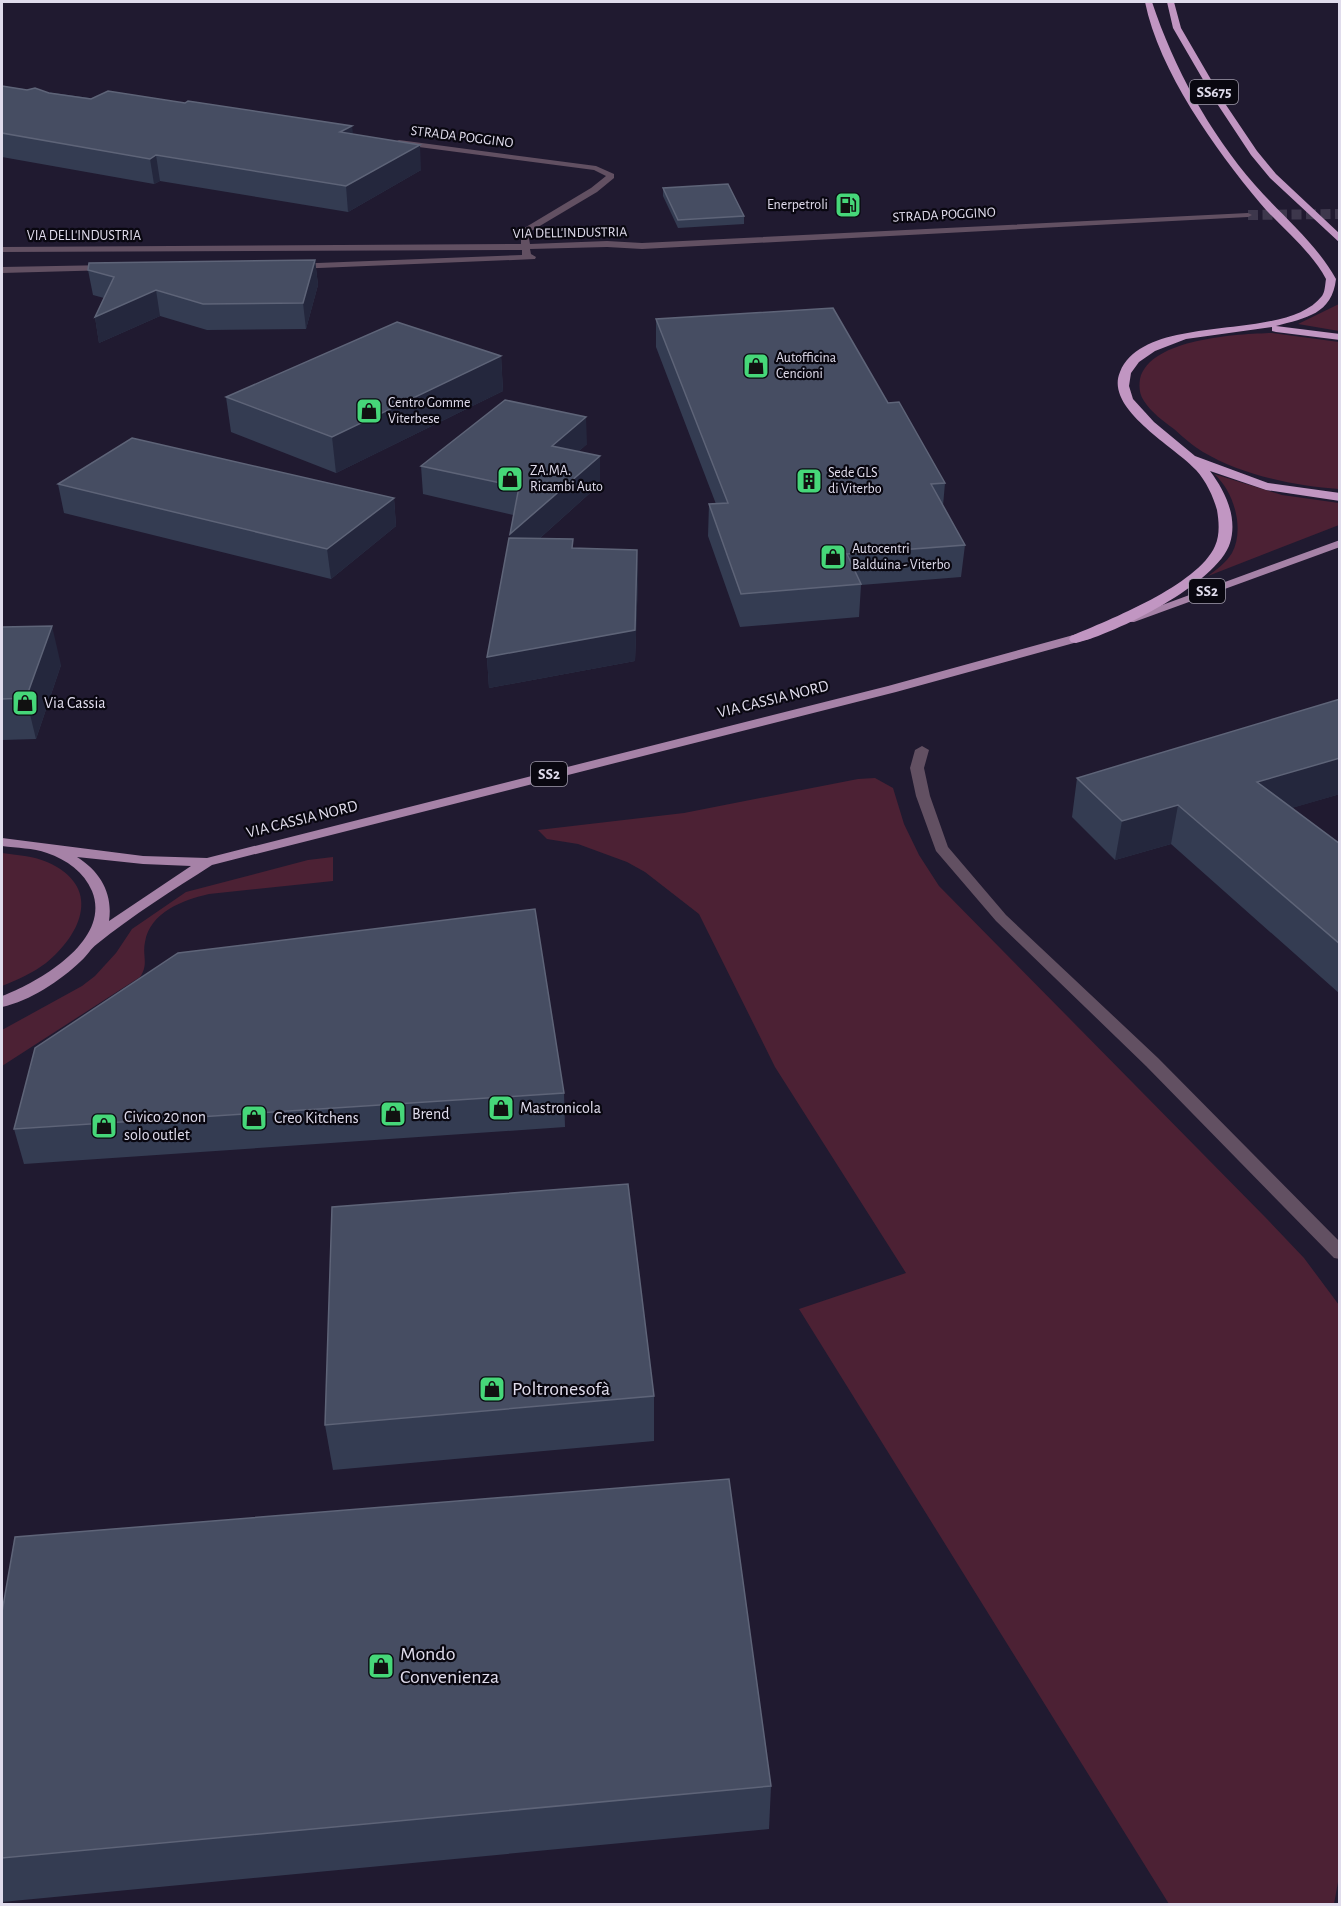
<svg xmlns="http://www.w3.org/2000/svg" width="1341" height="1906" font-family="'Alegreya Sans',sans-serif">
  <rect width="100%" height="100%" fill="#201a30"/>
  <g fill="#4c2134">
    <polygon points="1339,304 1339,331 1298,324"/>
    <path d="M 1272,333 L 1339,342 L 1339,489 C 1294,486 1242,475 1203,452 C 1193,446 1183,437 1174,429 C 1163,421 1151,412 1144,401 C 1139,394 1139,386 1140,379 C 1150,338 1239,334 1272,333 Z"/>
    <path d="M 1214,474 L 1282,495 L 1339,503 L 1339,525 L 1208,576 C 1216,570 1226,563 1232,553 C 1245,529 1234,491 1214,474 Z"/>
    <polygon points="875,778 893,788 904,824 919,855 939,886 1266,1218 1304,1258 1339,1305 1340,1871 1334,1904 1169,1904 799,1309 906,1273 775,1067 699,914 645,872 627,862 578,844 547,839 538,830 684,813 858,779"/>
    <path d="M 2,853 C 17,855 33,856 47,862 C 102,886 83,933 46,963 C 33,973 17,980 2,986 Z"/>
    <path d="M 333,857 L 333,881 L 209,894 C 183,900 150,912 145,942 C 142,956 149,964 140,977 L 2,1066 L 2,1030 L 82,986 L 95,976 L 116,953 L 132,929 L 186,892 L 308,860 Z"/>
  </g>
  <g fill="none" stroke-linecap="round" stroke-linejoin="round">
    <polyline stroke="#3d374c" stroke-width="10" stroke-dasharray="10 4.5" stroke-linecap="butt" points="1248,215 1340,214"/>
    <g fill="#625062" fill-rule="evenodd">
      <polygon points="399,140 596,166 614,174 614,178 597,192 528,233 530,244 607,241 642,243 1248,213 1252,215 1248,217 642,249 607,247 530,249 531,254 536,257 535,259 295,269 292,268 292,264 522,255 522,250 2,252 2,247 521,244 521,230 591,188 606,176 594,170 396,144 395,142"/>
      <polygon points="109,265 113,268 112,270 2,273 2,267"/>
      <polygon points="922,746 929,750 924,768 930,796 948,847 1006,915 1158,1058 1340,1242 1340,1259 1334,1258 1146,1066 996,921 936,851 916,796 910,768 915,750"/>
    </g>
    <g fill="#a682a7" fill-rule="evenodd">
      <polygon points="1340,540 1340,547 1134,622 1126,622 1124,619"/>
      <path d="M 1088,631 L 1094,635 L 1092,638 L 896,692 L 212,865 C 173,890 133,915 97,944 C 91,948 87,956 81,961 C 60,981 30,1001 2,1007 L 2,996 C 39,982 112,940 92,891 C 84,872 67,860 47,853 C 33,848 17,848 2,846 L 2,838 L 143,856 L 207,858 L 888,686 ZM 77,857 L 143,864 L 191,866 L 109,921 C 113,894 101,872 77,857 Z"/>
    </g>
    <g fill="#c196c2" fill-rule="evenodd">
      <path d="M 1145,2 L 1152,2 C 1174,68 1209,132 1255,185 C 1282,216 1316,243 1336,279 C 1332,314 1306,318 1276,326 L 1340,334 L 1340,340 L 1276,332 L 1272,331 L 1272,327 L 1186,339 L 1155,351 L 1139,362 L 1131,373 L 1129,386 L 1133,399 L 1154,422 L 1195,456 L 1268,483 L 1340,493 L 1340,501 L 1266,490 L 1210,471 C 1225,491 1238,517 1230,543 C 1218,583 1115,634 1076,643 L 1071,642 L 1069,639 L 1071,636 C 1109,620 1198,585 1215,546 C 1220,535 1219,522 1217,510 C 1213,496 1206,481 1196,470 C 1175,447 1104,409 1120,372 C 1146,310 1285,344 1322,296 C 1325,292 1325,285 1326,279 C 1310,249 1281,228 1260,203 C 1215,149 1159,71 1145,2 Z"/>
      <polygon points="1167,2 1174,2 1181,28 1224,102 1257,151 1276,174 1340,234 1340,243 1270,178 1251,155 1216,102 1173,28"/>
    </g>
  </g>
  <g fill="#343c52">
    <polygon points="2,86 353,134 421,170 348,212 160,181 154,184 2,157"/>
    <polygon points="663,188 744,216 744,224 678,228 663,196"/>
    <polygon points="315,260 318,285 306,329 207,330 160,316 99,343 95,317 104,298 93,295 88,270"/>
    <polygon points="656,319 888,403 945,483 943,506 965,545 961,577 861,585 859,617 740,627 708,536 709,504 716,504 656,347"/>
    <polygon points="501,356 503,391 336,473 231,432 226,397"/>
    <polygon points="587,444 579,451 600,484 539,539 573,548 637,550 638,579 635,661 489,688 487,657 510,538 513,515 423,494 421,466"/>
    <polygon points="58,484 394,498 396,526 331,579 64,513"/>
    <polygon points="2,627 61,665 36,739 2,740"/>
    <polygon points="1077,778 1340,794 1291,808 1340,844 1340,994 1171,844 1115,860 1072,817"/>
    <polygon points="564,1093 565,1127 24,1164 14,1129"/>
    <polygon points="654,1396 654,1441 333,1470 325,1425"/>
    <polygon points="2,1612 771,1786 769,1829 2,1902"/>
  </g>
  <g fill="#24273d">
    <polygon points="352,126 355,150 340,132"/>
    <polygon points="420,145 421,170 348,212 346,186"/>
    <polygon points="156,155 160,181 154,184 150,159"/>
    <polygon points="315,260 318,285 306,329 303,303"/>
    <polygon points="156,290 160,316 99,343 95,317"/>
    <polygon points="501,356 503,391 336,473 332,437"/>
    <polygon points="586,417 587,444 553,474 552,446"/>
    <polygon points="600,456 600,484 511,564 510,534"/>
    <polygon points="394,498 396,526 331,579 327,549"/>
    <polygon points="637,550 638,579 635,661 489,688 487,657"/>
    <polygon points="52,626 61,665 36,739 26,698"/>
    <polygon points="1340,758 1340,794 1248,821 1257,782"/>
    <polygon points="1178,805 1171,844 1115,860 1122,821"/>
  </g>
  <g fill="#464d62" stroke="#5e6478" stroke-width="1.5">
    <polygon points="2,86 27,90 35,88 49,93 91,99 108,91 185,103 188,101 352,126 340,132 420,145 346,186 156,155 150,159 2,133"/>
    <polygon points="728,184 744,216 678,220 663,188"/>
    <polygon points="315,260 303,303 203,304 156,290 95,317 114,277 88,270 89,263"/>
    <polygon points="833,308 888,403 899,402 945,483 931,484 965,545 847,554 861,584 741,594 709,504 728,503 656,319"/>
    <polygon points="397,322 501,356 332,437 226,397"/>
    <polygon points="505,400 586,417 552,446 600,456 510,534 519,487 421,466"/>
    <polygon points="132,438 394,498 327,549 58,484"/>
    <polygon points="509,538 573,539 572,548 637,550 635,630 487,657"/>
    <polygon points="52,626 26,698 2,699 2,627"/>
    <polygon points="1340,699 1340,758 1257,782 1340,844 1340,944 1178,805 1122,821 1077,778"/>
    <polygon points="535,909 564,1093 14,1129 35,1048 178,953"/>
    <polygon points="628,1184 654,1396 325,1425 332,1207"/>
    <polygon points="729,1479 771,1786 2,1858 2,1612 15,1537"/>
  </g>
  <defs>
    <g id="fuel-square" transform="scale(1.35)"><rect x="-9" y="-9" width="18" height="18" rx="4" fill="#46d779" stroke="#090710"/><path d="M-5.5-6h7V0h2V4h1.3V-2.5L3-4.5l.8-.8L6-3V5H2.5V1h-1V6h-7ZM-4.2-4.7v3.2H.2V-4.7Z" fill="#111"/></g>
    <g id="shop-square" transform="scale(1.35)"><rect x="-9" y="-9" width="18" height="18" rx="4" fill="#46d779" stroke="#090710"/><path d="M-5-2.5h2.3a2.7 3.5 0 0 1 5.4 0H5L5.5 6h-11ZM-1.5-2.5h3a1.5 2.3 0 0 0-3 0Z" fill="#111"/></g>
    <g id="building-square" transform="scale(1.35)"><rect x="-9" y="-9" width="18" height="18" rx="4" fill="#46d779" stroke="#090710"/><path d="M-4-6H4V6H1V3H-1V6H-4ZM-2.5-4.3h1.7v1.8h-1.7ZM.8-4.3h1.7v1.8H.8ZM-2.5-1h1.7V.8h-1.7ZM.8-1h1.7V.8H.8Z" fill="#111"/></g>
  </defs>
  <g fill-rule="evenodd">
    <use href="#fuel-square" x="848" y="205"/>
    <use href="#shop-square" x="756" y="366"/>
    <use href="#shop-square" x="369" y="411"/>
    <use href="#shop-square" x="510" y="479"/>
    <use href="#building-square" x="809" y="481"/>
    <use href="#shop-square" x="833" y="557"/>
    <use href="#shop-square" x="25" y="703"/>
    <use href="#shop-square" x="501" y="1108"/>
    <use href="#shop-square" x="393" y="1114"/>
    <use href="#shop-square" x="254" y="1118"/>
    <use href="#shop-square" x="104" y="1126"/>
    <use href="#shop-square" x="492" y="1389"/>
    <use href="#shop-square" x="381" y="1666"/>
  </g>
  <g text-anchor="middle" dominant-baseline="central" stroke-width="4.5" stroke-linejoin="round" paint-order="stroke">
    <g font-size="14" fill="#e0dcec" stroke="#090710">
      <text transform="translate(462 137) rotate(7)">STRADA POGGINO</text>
      <text transform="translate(944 215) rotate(-3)">STRADA POGGINO</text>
      <text transform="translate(570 233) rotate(-1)">VIA DELL'INDUSTRIA</text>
      <text x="84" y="236">VIA DELL'INDUSTRIA</text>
    </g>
    <g font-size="14" fill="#e0dcec" stroke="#090710" text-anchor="start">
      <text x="828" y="205" text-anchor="end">Enerpetroli</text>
      <text x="776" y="358">Autofficina<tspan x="776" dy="16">Cencioni</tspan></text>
      <text x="388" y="403">Centro Gomme<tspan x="388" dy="16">Viterbese</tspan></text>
      <text x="530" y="471">ZA.MA.<tspan x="530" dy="16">Ricambi Auto</tspan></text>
      <text x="828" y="473">Sede GLS<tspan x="828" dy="16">di Viterbo</tspan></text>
      <text x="852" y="549">Autocentri<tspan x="852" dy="16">Balduina - Viterbo</tspan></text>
    </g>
    <g fill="#090710" stroke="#a09caa" stroke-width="1.5">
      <rect x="1190" y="80" width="48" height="24" rx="4.5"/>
      <rect x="1189" y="579" width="36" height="24" rx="4.5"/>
      <rect x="531" y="762" width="36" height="24" rx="4.5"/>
    </g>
    <g font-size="15" font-weight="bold" fill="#e0dcec">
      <text x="1214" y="92">SS675</text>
      <text x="1207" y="591">SS2</text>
      <text x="549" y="774">SS2</text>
    </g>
    <g font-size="16" fill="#e0dcec" stroke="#090710">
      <text transform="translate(773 699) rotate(-14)">VIA CASSIA NORD</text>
      <text transform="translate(302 819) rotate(-14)">VIA CASSIA NORD</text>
    </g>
    <g font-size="16" fill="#e0dcec" stroke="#090710" text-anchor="start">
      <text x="44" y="703">Via Cassia</text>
      <text x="520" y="1108">Mastronicola</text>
      <text x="412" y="1114">Brend</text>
      <text x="124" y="1117">Civico 20 non<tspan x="124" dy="18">solo outlet</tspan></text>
      <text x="274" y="1118">Creo Kitchens</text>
    </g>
    <g font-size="20" fill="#e0dcec" stroke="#090710" text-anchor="start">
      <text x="512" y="1389">Poltronesofà</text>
      <text x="400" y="1654">Mondo<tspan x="400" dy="23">Convenienza</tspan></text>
    </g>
  </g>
  <rect width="1341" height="1906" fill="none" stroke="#e0dcec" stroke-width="6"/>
</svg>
